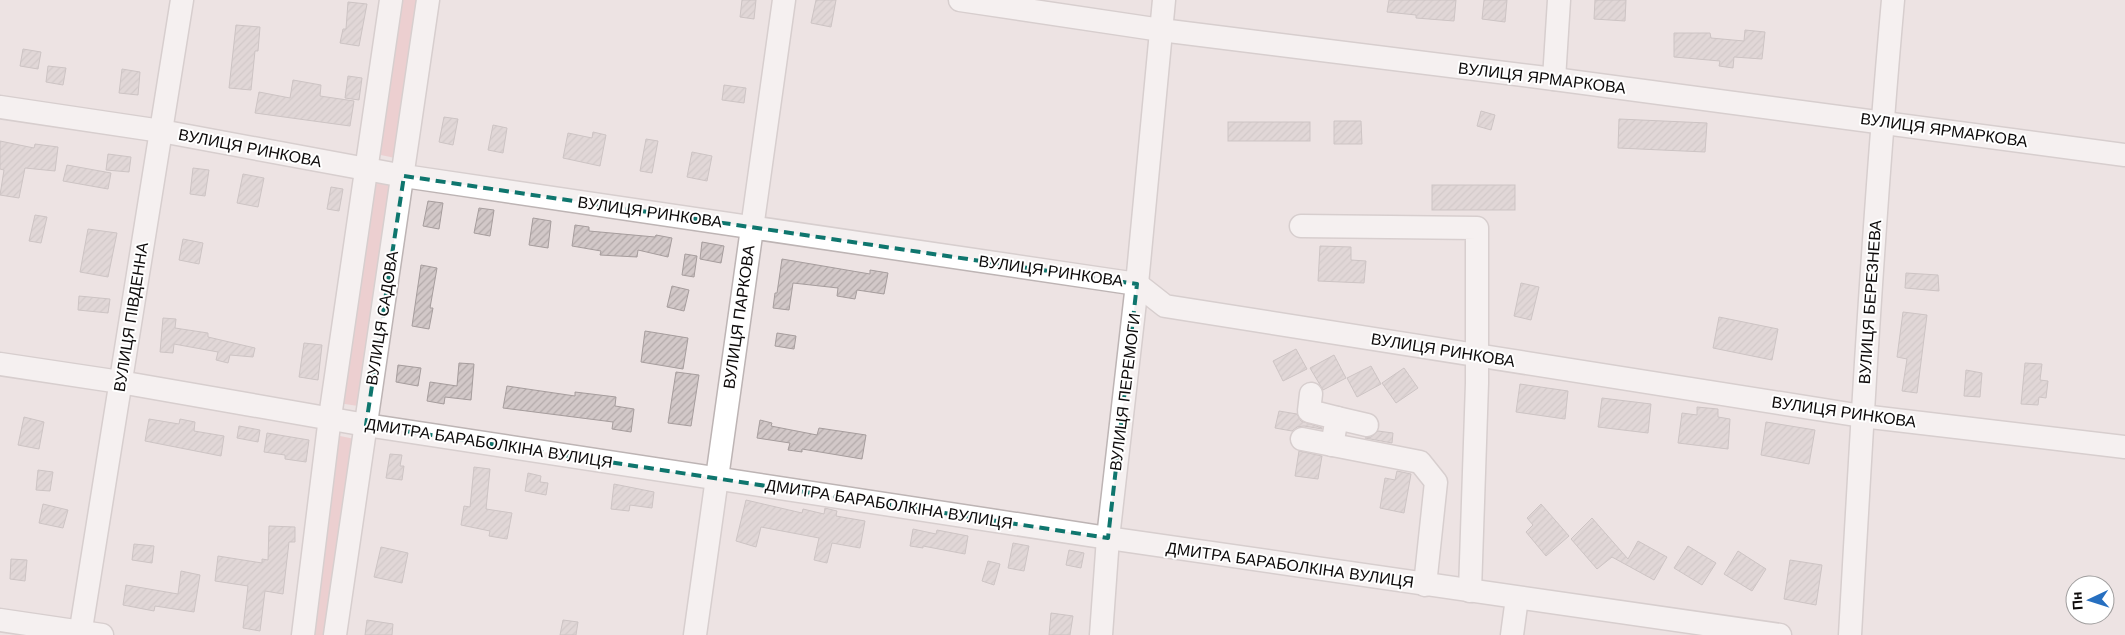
<svg xmlns="http://www.w3.org/2000/svg" width="2125" height="635" font-family="Helvetica,sans-serif">
  <defs>
    <pattern id="building-hatch" width="6" height="6" patternUnits="userSpaceOnUse" patternTransform="scale(1.25)"><rect width="6" height="6" fill="#d2c8c8"/><path d="M-1 1l2-2M0 6l6-6M5 7l2-2" fill="none" stroke="#b3aaaa"/></pattern>
  </defs>
  <rect width="100%" height="100%" fill="#ede3e3"/>
  <g fill="#eab7b9">
    <polygon points="399,0 419,0 395,158 376,154"/>
    <polygon points="372,177 392,180 358,406 338,403"/>
    <polygon points="335,435 355,439 328,635 308,635"/>
  </g>
  <g fill="url(#building-hatch)" stroke="#a69d9d">
    <polygon points="742,0 756,0 754,19 740,17"/>
    <polygon points="816,0 836,0 831,27 811,23"/>
    <polygon points="1389,0 1456,0 1454,21 1416,18 1416,15 1387,12"/>
    <polygon points="1484,0 1507,0 1505,22 1482,19"/>
    <polygon points="1595,0 1626,0 1625,21 1594,19"/>
    <polygon points="348,2 367,4 359,46 340,43 343,29 346,29"/>
    <polygon points="236,25 260,27 258,51 255,51 251,90 229,88"/>
    <polygon points="1745,30 1765,32 1762,59 1734,57 1733,68 1719,66 1720,61 1674,57 1674,33 1710,33 1711,38 1744,41"/>
    <polygon points="23,49 41,52 38,69 20,66"/>
    <polygon points="48,66 66,68 63,85 46,82"/>
    <polygon points="122,69 140,72 138,95 119,93"/>
    <polygon points="348,76 362,78 359,100 345,98"/>
    <polygon points="293,80 321,85 320,96 354,101 350,126 255,113 259,92 290,98"/>
    <polygon points="724,85 746,88 744,103 722,100"/>
    <polygon points="1481,111 1495,115 1491,130 1477,126"/>
    <polygon points="444,117 458,119 453,145 439,142"/>
    <polygon points="1619,119 1707,123 1705,152 1618,148"/>
    <polygon points="1334,121 1361,121 1362,144 1334,144"/>
    <rect x="1228" y="122" width="82" height="19"/>
    <polygon points="493,125 507,128 503,153 488,150"/>
    <polygon points="593,132 606,135 600,166 563,158 568,133 592,138"/>
    <polygon points="646,139 658,141 652,173 640,171"/>
    <polygon points="0,141 34,148 35,144 58,147 55,171 25,168 19,198 0,195 4,170 0,169"/>
    <polygon points="692,152 712,156 707,181 687,177"/>
    <polygon points="108,154 131,157 129,172 106,170"/>
    <polygon points="67,165 111,173 108,189 63,181"/>
    <polygon points="193,168 209,170 205,196 190,194"/>
    <polygon points="243,174 264,178 258,207 237,203"/>
    <rect x="1432" y="185" width="83" height="25"/>
    <polygon points="331,187 343,189 339,211 327,209"/>
    <polygon points="428,201 443,203 439,229 423,226"/>
    <polygon points="479,208 494,210 490,236 474,233"/>
    <polygon points="35,215 47,217 41,243 29,241"/>
    <polygon points="533,218 551,221 548,248 529,245"/>
    <polygon points="575,225 589,227 589,231 655,237 656,235 672,238 668,257 638,250 637,257 600,255 601,251 572,246"/>
    <polygon points="88,229 117,233 108,277 80,272"/>
    <polygon points="183,239 203,243 199,264 179,260"/>
    <polygon points="702,242 724,246 721,263 700,259"/>
    <polygon points="1320,246 1351,247 1351,260 1366,261 1364,283 1318,281"/>
    <polygon points="685,254 697,256 694,277 682,275"/>
    <polygon points="782,259 870,274 870,270 888,273 884,294 857,290 855,299 837,296 838,288 793,283 789,310 773,308 775,293 777,293"/>
    <polygon points="421,265 437,268 430,308 433,308 429,329 412,326"/>
    <polygon points="1906,273 1938,275 1939,291 1905,288"/>
    <polygon points="1521,283 1539,287 1531,320 1514,316"/>
    <polygon points="672,286 689,290 684,311 667,307"/>
    <polygon points="79,296 110,299 108,313 78,310"/>
    <polygon points="1903,312 1927,315 1917,393 1902,391 1907,359 1897,357"/>
    <polygon points="1719,317 1778,329 1772,360 1713,348"/>
    <polygon points="163,318 176,319 175,328 208,333 208,337 255,348 253,357 230,355 228,363 216,360 218,352 174,344 173,353 160,352"/>
    <polygon points="645,331 688,338 683,369 641,362"/>
    <polygon points="777,333 796,336 794,349 775,346"/>
    <polygon points="304,343 322,345 318,380 299,377"/>
    <polygon points="1296,349 1307,369 1283,381 1273,361"/>
    <polygon points="1334,355 1346,378 1323,390 1310,368"/>
    <polygon points="459,363 474,364 471,400 445,397 444,404 427,401 430,382 457,386"/>
    <polygon points="2025,363 2042,364 2040,380 2048,381 2046,398 2039,397 2038,405 2021,404"/>
    <polygon points="398,365 421,368 418,386 396,382"/>
    <polygon points="1371,366 1381,384 1357,397 1347,378"/>
    <polygon points="1404,368 1418,388 1396,403 1382,383"/>
    <polygon points="1966,370 1982,373 1980,397 1964,396"/>
    <polygon points="676,372 699,375 691,426 668,423"/>
    <polygon points="1520,384 1568,391 1565,419 1516,412"/>
    <polygon points="507,386 575,396 575,392 616,397 615,406 634,409 631,432 612,429 613,422 503,408"/>
    <polygon points="1602,398 1651,404 1648,433 1598,427"/>
    <polygon points="1697,407 1718,409 1718,417 1730,419 1728,449 1678,443 1682,413 1697,415"/>
    <polygon points="1279,411 1297,414 1301,421 1322,428 1322,429 1304,426 1297,427 1292,431 1275,428"/>
    <polygon points="24,417 44,422 39,449 18,445"/>
    <polygon points="149,419 179,424 180,419 195,422 194,431 224,436 221,456 145,441"/>
    <polygon points="760,420 772,423 771,426 817,435 819,428 866,435 862,459 802,449 802,452 788,450 790,443 757,438"/>
    <polygon points="1766,422 1815,430 1809,464 1761,455"/>
    <polygon points="239,426 260,430 258,442 237,438"/>
    <polygon points="1378,431 1393,433 1392,443 1365,438 1371,437"/>
    <polygon points="267,433 309,440 306,462 285,459 285,455 264,452"/>
    <polygon points="1299,451 1322,456 1318,479 1295,476"/>
    <polygon points="390,454 402,455 400,466 404,466 402,480 386,478"/>
    <polygon points="474,467 490,469 486,509 512,513 507,539 489,536 490,531 461,525 464,506 470,507"/>
    <polygon points="38,470 53,472 50,491 36,490"/>
    <polygon points="1397,471 1411,474 1404,513 1380,508 1385,478 1395,480"/>
    <polygon points="528,473 541,476 540,482 548,483 546,495 525,491"/>
    <polygon points="614,484 654,492 652,508 630,505 629,511 611,509"/>
    <polygon points="746,500 802,513 803,509 824,514 825,508 837,511 836,516 865,521 860,548 832,543 827,563 814,560 819,538 761,527 756,547 736,541"/>
    <polygon points="43,504 68,510 63,528 39,523"/>
    <polygon points="1541,504 1569,536 1546,556 1526,532 1533,525 1527,518"/>
    <polygon points="1592,518 1628,559 1638,541 1667,557 1654,580 1612,557 1597,569 1571,539"/>
    <polygon points="269,526 295,527 295,542 289,542 283,594 265,591 260,631 243,628 248,586 215,581 218,556 262,563 262,559 268,560"/>
    <polygon points="913,529 936,534 937,530 968,536 965,554 923,546 923,548 910,546"/>
    <polygon points="1013,543 1029,546 1024,571 1008,568"/>
    <polygon points="134,544 154,546 152,563 132,560"/>
    <polygon points="1688,546 1716,563 1702,585 1674,568"/>
    <polygon points="381,547 408,553 402,583 374,577"/>
    <polygon points="1069,550 1084,553 1081,568 1066,565"/>
    <polygon points="1738,551 1766,569 1752,591 1724,574"/>
    <polygon points="11,559 27,560 25,581 10,579"/>
    <polygon points="1790,560 1822,565 1816,605 1784,599"/>
    <polygon points="988,561 1000,564 994,585 982,581"/>
    <polygon points="181,571 200,575 194,612 155,606 154,611 123,605 126,585 178,594"/>
    <polygon points="1051,613 1073,616 1070,635 1049,635"/>
    <polygon points="367,620 393,624 392,635 365,635"/>
    <polygon points="563,620 578,622 576,635 560,635"/>
  </g>
  <g fill="none" stroke-linecap="round" stroke-linejoin="round">
    <g stroke="#bdb4b4" stroke-width="25">
      <g id="minor">
        <polyline points="960,0 1161,30 1554,79 2125,155"/>
        <polyline points="1554,79 1559,0"/>
        <polyline points="0,107 161,131 404,176 1137,284 1165,306 1862,416 2125,447"/>
        <polyline points="1301,226 1477,228 1477,383 1470,591"/>
        <polyline points="0,364 120,382 366,425 1108,538 1780,635"/>
        <polyline points="1311,394 1309,411 1337,418 1332,445"/>
        <polyline points="1337,418 1367,425"/>
        <polyline points="1302,439 1420,462 1436,482 1425,585"/>
        <polyline points="0,620 102,635"/>
        <polyline points="80,635 182,0"/>
        <polyline points="303,635 330,417 391,0"/>
        <polyline points="335,635 428,0"/>
        <polyline points="695,635 784,0"/>
        <polyline points="1101,635 1108,538 1137,284 1164,0"/>
        <polyline points="1512,635 1517,598"/>
        <path d="M 1850,635 C 1862,423 1874,211 1893,0"/>
      </g>
    </g>
    <use href="#minor" stroke="#fff" stroke-width="22"/>
  </g>
  <path d="M0 0H2125V635H0ZM 404,176 L 1137,284 L 1108,538 L 366,425 Z" fill="#ede3e3" fill-opacity=".55" fill-rule="evenodd"/>
  <path fill="none" stroke="#0f766e" stroke-width="4" stroke-dasharray="10 6" stroke-linejoin="round" d="M 404,176 L 1137,284 L 1108,538 L 366,425 Z"/>
  <g text-anchor="middle" dominant-baseline="central" stroke-width="4" stroke-linejoin="round" paint-order="stroke">
    <g font-size="16" fill="#0e0b0b" stroke="#fff">
      <text transform="translate(1542 78) rotate(7)">ВУЛИЦЯ ЯРМАРКОВА</text>
      <text transform="translate(1944 130) rotate(8)">ВУЛИЦЯ ЯРМАРКОВА</text>
      <text transform="translate(250 148) rotate(11)">ВУЛИЦЯ РИНКОВА</text>
      <text transform="translate(650 212) rotate(8)">ВУЛИЦЯ РИНКОВА</text>
      <text transform="translate(1051 271) rotate(8)">ВУЛИЦЯ РИНКОВА</text>
      <text transform="translate(1870 302) rotate(-86)">ВУЛИЦЯ БЕРЕЗНЕВА</text>
      <text transform="translate(131 317) rotate(-81)">ВУЛИЦЯ ПІВДЕННА</text>
      <text transform="translate(739 317) rotate(-82)">ВУЛИЦЯ ПАРКОВА</text>
      <text transform="translate(382 318) rotate(-81)">ВУЛИЦЯ САДОВА</text>
      <text transform="translate(1443 350) rotate(9)">ВУЛИЦЯ РИНКОВА</text>
      <text transform="translate(1125 392) rotate(-83)">ВУЛИЦЯ ПЕРЕМОГИ</text>
      <text transform="translate(1844 412) rotate(8)">ВУЛИЦЯ РИНКОВА</text>
      <text transform="translate(489 443) rotate(9)">ДМИТРА БАРАБОЛКІНА ВУЛИЦЯ</text>
      <text transform="translate(889 504) rotate(9)">ДМИТРА БАРАБОЛКІНА ВУЛИЦЯ</text>
      <text transform="translate(1290 565) rotate(8)">ДМИТРА БАРАБОЛКІНА ВУЛИЦЯ</text>
    </g>
  </g>
  <g transform="translate(2090 600) rotate(266)"><circle r="24" fill="#ffffff" stroke="#9f9d9d"/>
  <path d="M0-4L9 19L0 12L-9 19Z" fill="#266fc0"/>
  <text y="-8" font-size="14" font-weight="bold" text-anchor="middle" fill="#0e0b0b">Пн</text>
  </g>
</svg>
